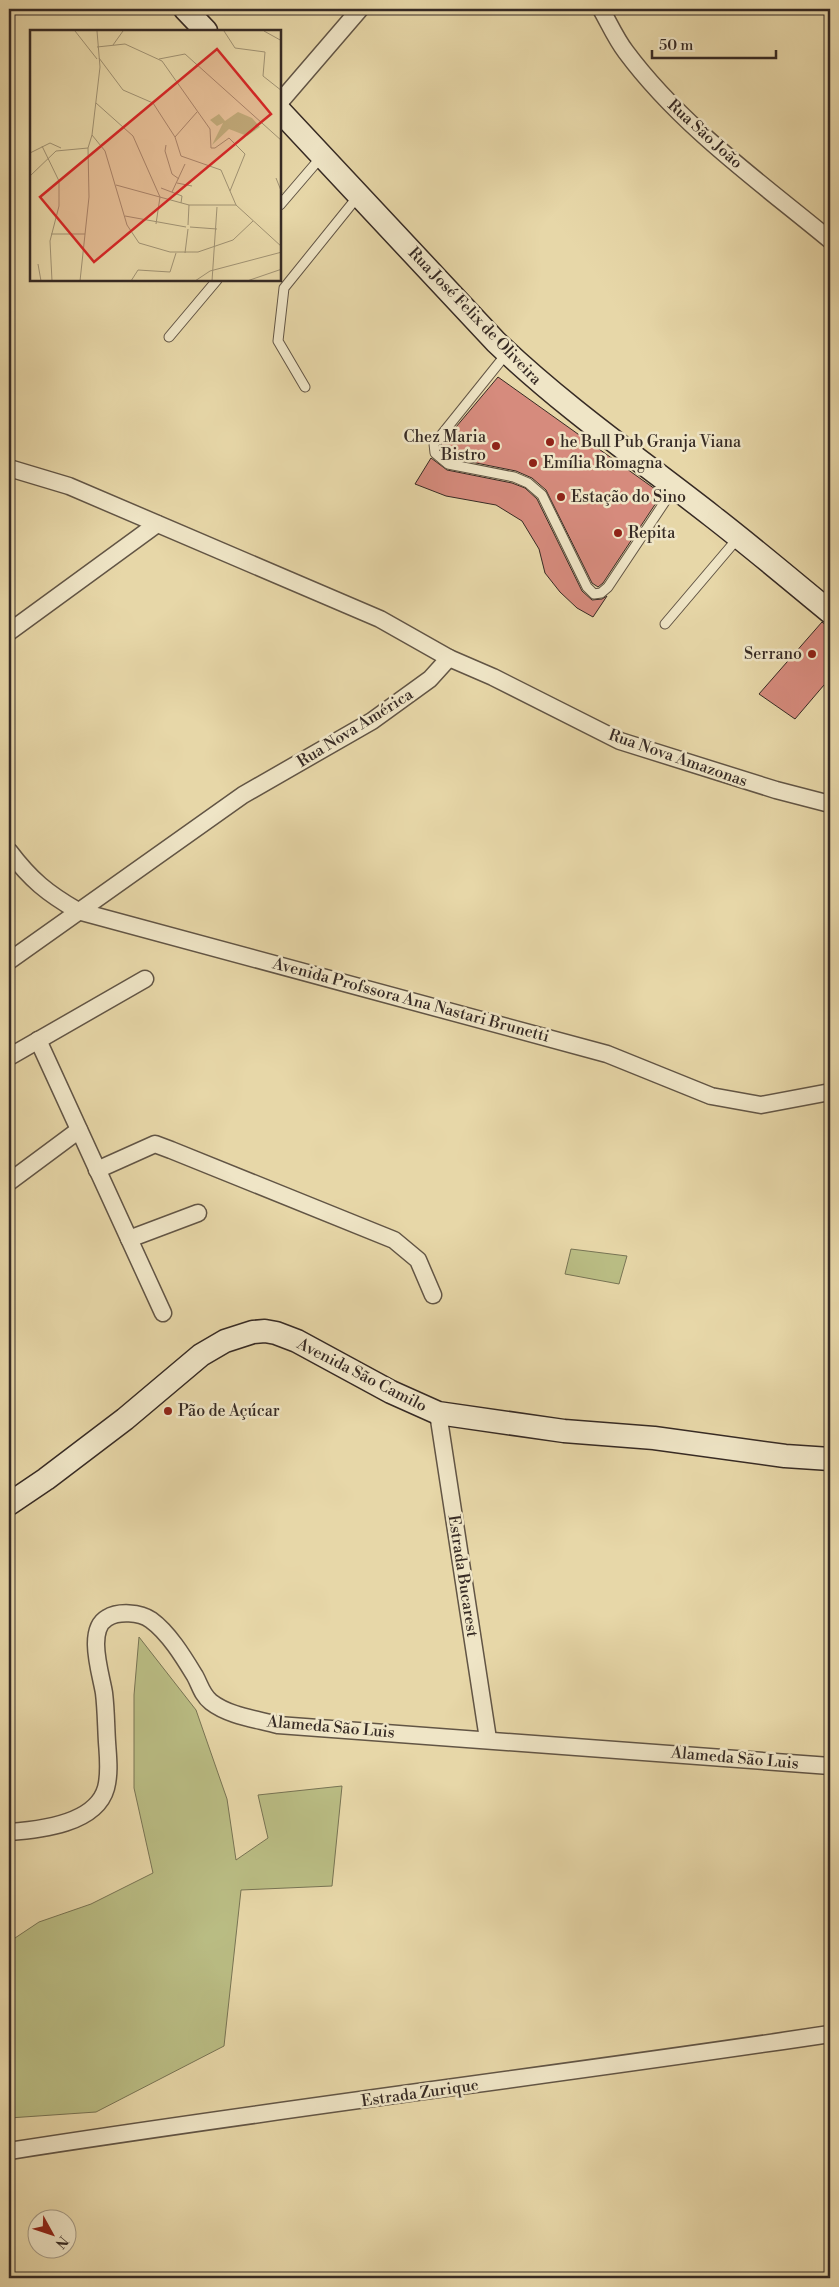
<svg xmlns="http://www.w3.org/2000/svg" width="839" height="2287" font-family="'Libre Bodoni',serif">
  <rect width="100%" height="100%" fill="#e7d7a8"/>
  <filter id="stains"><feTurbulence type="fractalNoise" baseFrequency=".004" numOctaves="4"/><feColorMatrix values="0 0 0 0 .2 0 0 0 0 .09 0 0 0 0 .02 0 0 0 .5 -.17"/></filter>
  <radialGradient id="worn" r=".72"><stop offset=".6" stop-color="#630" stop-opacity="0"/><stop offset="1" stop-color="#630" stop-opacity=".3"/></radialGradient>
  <g fill="#babd84" stroke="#787454">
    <polygon points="571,1249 627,1256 619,1284 565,1274"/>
    <polygon points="139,1637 196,1710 227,1799 236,1860 268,1838 258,1795 342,1786 332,1886 241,1890 224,2046 96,2112 9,2118 9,1942 39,1922 91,1904 153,1873 134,1788 134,1695"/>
  </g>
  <g fill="#d68b7d" stroke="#362a24">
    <polygon points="498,377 662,494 603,583 598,587 592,583 546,490 532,478 516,471 451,458 441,450 440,446"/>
    <polygon points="431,458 447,470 512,483 525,488 537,499 582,591 592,600 602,599 607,596 593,617 577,608 560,592 545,573 539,549 522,521 496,505 446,496 415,484"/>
    <polygon points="822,622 830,629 830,678 795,719 759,694"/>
  </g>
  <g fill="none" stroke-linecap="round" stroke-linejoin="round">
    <g stroke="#625545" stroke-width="11">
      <g id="service">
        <polyline points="280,205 322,156"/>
        <polyline points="169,337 217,280"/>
        <polyline points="507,353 434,444 435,453 448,464 514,477 528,483 542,495 587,587 594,594 601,593 608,587 674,488"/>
        <polyline points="305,387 278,341 284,288 359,195"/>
        <polyline points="665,624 738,538"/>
      </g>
    </g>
    <g stroke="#625545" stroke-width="19">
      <g id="minor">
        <path d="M 601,9 C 609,23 616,39 626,52 C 681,126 760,182 830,240"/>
        <polyline points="280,102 360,9"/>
        <polyline points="9,468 69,486 380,619 449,658 493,677 620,741 776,790 830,804"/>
        <polyline points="9,632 157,524"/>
        <path d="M 9,851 C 31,880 47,893 78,911 L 607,1054 L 711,1096 L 761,1105 L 830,1092"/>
        <polyline points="9,961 243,795 372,721 430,679 449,658"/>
        <polyline points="38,1040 163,1313"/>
        <polyline points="9,1057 145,979"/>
        <polyline points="97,1170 155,1144 171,1150 394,1240 418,1260 433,1295"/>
        <polyline points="9,1182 79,1130"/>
        <polyline points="129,1239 198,1213"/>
        <polyline points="438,1413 488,1739"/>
        <path d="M 9,1832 C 40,1830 96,1824 106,1788 C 110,1773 108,1757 107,1742 C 106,1726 106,1709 104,1693 C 101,1674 86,1630 107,1618 C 118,1611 140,1612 151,1620 C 169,1633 184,1658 195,1676 C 200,1685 202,1695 211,1702 C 229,1716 256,1719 278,1725 L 830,1766"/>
        <path d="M 9,2151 C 282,2108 557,2075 830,2034"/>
      </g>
    </g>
    <g stroke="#362a24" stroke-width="25">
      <g id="secondary">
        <polyline points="185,9 206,31"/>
        <path d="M 280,111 L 496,342 C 564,407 639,459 712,516 C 752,547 791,580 830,612"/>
        <polyline points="9,1504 46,1479 125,1419 201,1355 225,1341 253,1332 265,1331 276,1333 297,1341 391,1392 438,1413 564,1431 654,1438 785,1456 830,1459"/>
      </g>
    </g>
    <use href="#service" stroke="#efe5c6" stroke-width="9"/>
    <use href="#minor" stroke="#efe5c6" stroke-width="16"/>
    <use href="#secondary" stroke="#efe5c6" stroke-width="22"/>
  </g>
  <g fill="#8f2418" stroke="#efe5c6" stroke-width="2">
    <circle cx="550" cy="442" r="5"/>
    <circle cx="496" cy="446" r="5"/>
    <circle cx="533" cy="463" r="5"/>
    <circle cx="561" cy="497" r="5"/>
    <circle cx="618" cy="533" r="5"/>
    <circle cx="812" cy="654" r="5"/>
    <circle cx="168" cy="1411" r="5"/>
  </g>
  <g text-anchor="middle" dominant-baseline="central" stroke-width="5" stroke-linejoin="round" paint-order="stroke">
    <g font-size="16" fill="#362a24" stroke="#efe5c6">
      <text transform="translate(705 134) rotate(42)">Rua São João</text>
      <text transform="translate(475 316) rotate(46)">Rua José Felix de Oliveira</text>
      <text transform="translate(355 728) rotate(-32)">Rua Nova América</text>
      <text transform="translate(678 758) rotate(19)">Rua Nova Amazonas</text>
      <text transform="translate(411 1000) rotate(15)">Avenida Profssora Ana Nastari Brunetti</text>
      <text transform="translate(362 1375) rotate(27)">Avenida São Camilo</text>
      <text transform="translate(463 1576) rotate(81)">Estrada Bucarest</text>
      <text transform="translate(331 1727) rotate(5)">Alameda São Luis</text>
      <text transform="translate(735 1758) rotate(5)">Alameda São Luis</text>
      <text transform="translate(420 2093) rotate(-8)">Estrada Zurique</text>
    </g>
    <g font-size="16" fill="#362a24" stroke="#efe5c6" text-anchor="start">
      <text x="486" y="437" text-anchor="end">Chez Maria<tspan x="486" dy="18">Bistro</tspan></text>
      <text x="560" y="442">he Bull Pub Granja Viana</text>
      <text x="543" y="463">Emília Romagna</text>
      <text x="571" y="497">Estação do Sino</text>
      <text x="628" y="533">Repita</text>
      <text x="802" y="654" text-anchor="end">Serrano</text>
      <text x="178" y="1411">Pão de Açúcar</text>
    </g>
  </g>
  <g transform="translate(30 30)">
    <rect width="251" height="251" fill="#e7d7a8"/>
    <path d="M 208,82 L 222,88 L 230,97 L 217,106 L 199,99 L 182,115 L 193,93 L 187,96 L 180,90 L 189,84 L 195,91 Z" fill="#babd84"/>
    <path fill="none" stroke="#a09273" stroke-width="1" d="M 45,1 L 67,29M 194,1 L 205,18 L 235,22 L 233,46 L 252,61M 234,1 L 252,11M 83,15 L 93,1M 67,17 L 95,14 L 132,31 L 180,99 L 181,118 L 185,118 L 199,108 L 215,124 L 200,161M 69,28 L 93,60 L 123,73 L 145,107 L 151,126 L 191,140 L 206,175 L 252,217M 129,29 L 155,24 L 252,111M 66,73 L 103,106 L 130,167 L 126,194M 62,105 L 75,121 L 97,195 L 109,213 L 140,222 L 168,222 L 203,210 L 223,191M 145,107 L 167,82M 136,115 L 135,121 L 142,144 L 149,149M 12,116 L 29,151 L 29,176 L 20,211 L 22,251M 0,123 L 20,113 L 31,118M 0,146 L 26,121 L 58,118M 246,148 L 252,163M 147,153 L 162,156M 86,155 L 159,175 L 206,175M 131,158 L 152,166 L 151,173M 142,162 L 155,134M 95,186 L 156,197M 158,195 L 159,175M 160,197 L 187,199M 21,204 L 55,204M 155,223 L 158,199M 8,234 L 11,251M 50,251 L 59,167 L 58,118 L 62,105 L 70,37 L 67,1M 101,251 L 108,240 L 140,242 L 146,223M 165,251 L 180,241 L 252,222M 182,251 L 187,177M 217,251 L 252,239"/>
    <path fill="#d62828" fill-opacity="0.15" stroke="#d62828" stroke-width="2.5" d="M 187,19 L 241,84 L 64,232 L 10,167 Z"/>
    <rect width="251" height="251" fill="none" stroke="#362a24" stroke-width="2.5"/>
  </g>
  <rect width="839" height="2287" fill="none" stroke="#e7d7a8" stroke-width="30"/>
  <rect x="10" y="10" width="819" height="2267" fill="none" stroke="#362a24" stroke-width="2.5"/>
  <rect x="15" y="15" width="809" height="2257" fill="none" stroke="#362a24"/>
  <g transform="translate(52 2234) rotate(130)"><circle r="24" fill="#efe5c6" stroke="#a59a85"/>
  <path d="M0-4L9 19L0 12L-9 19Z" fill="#8f2418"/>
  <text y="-8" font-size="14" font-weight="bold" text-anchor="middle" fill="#362a24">N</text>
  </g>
  <path d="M652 50v8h124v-8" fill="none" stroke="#362a24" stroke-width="2.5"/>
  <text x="659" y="50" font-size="15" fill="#362a24" stroke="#efe5c6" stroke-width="4" paint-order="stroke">50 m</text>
  <rect width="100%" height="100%" filter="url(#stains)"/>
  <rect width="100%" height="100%" fill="url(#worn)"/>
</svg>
